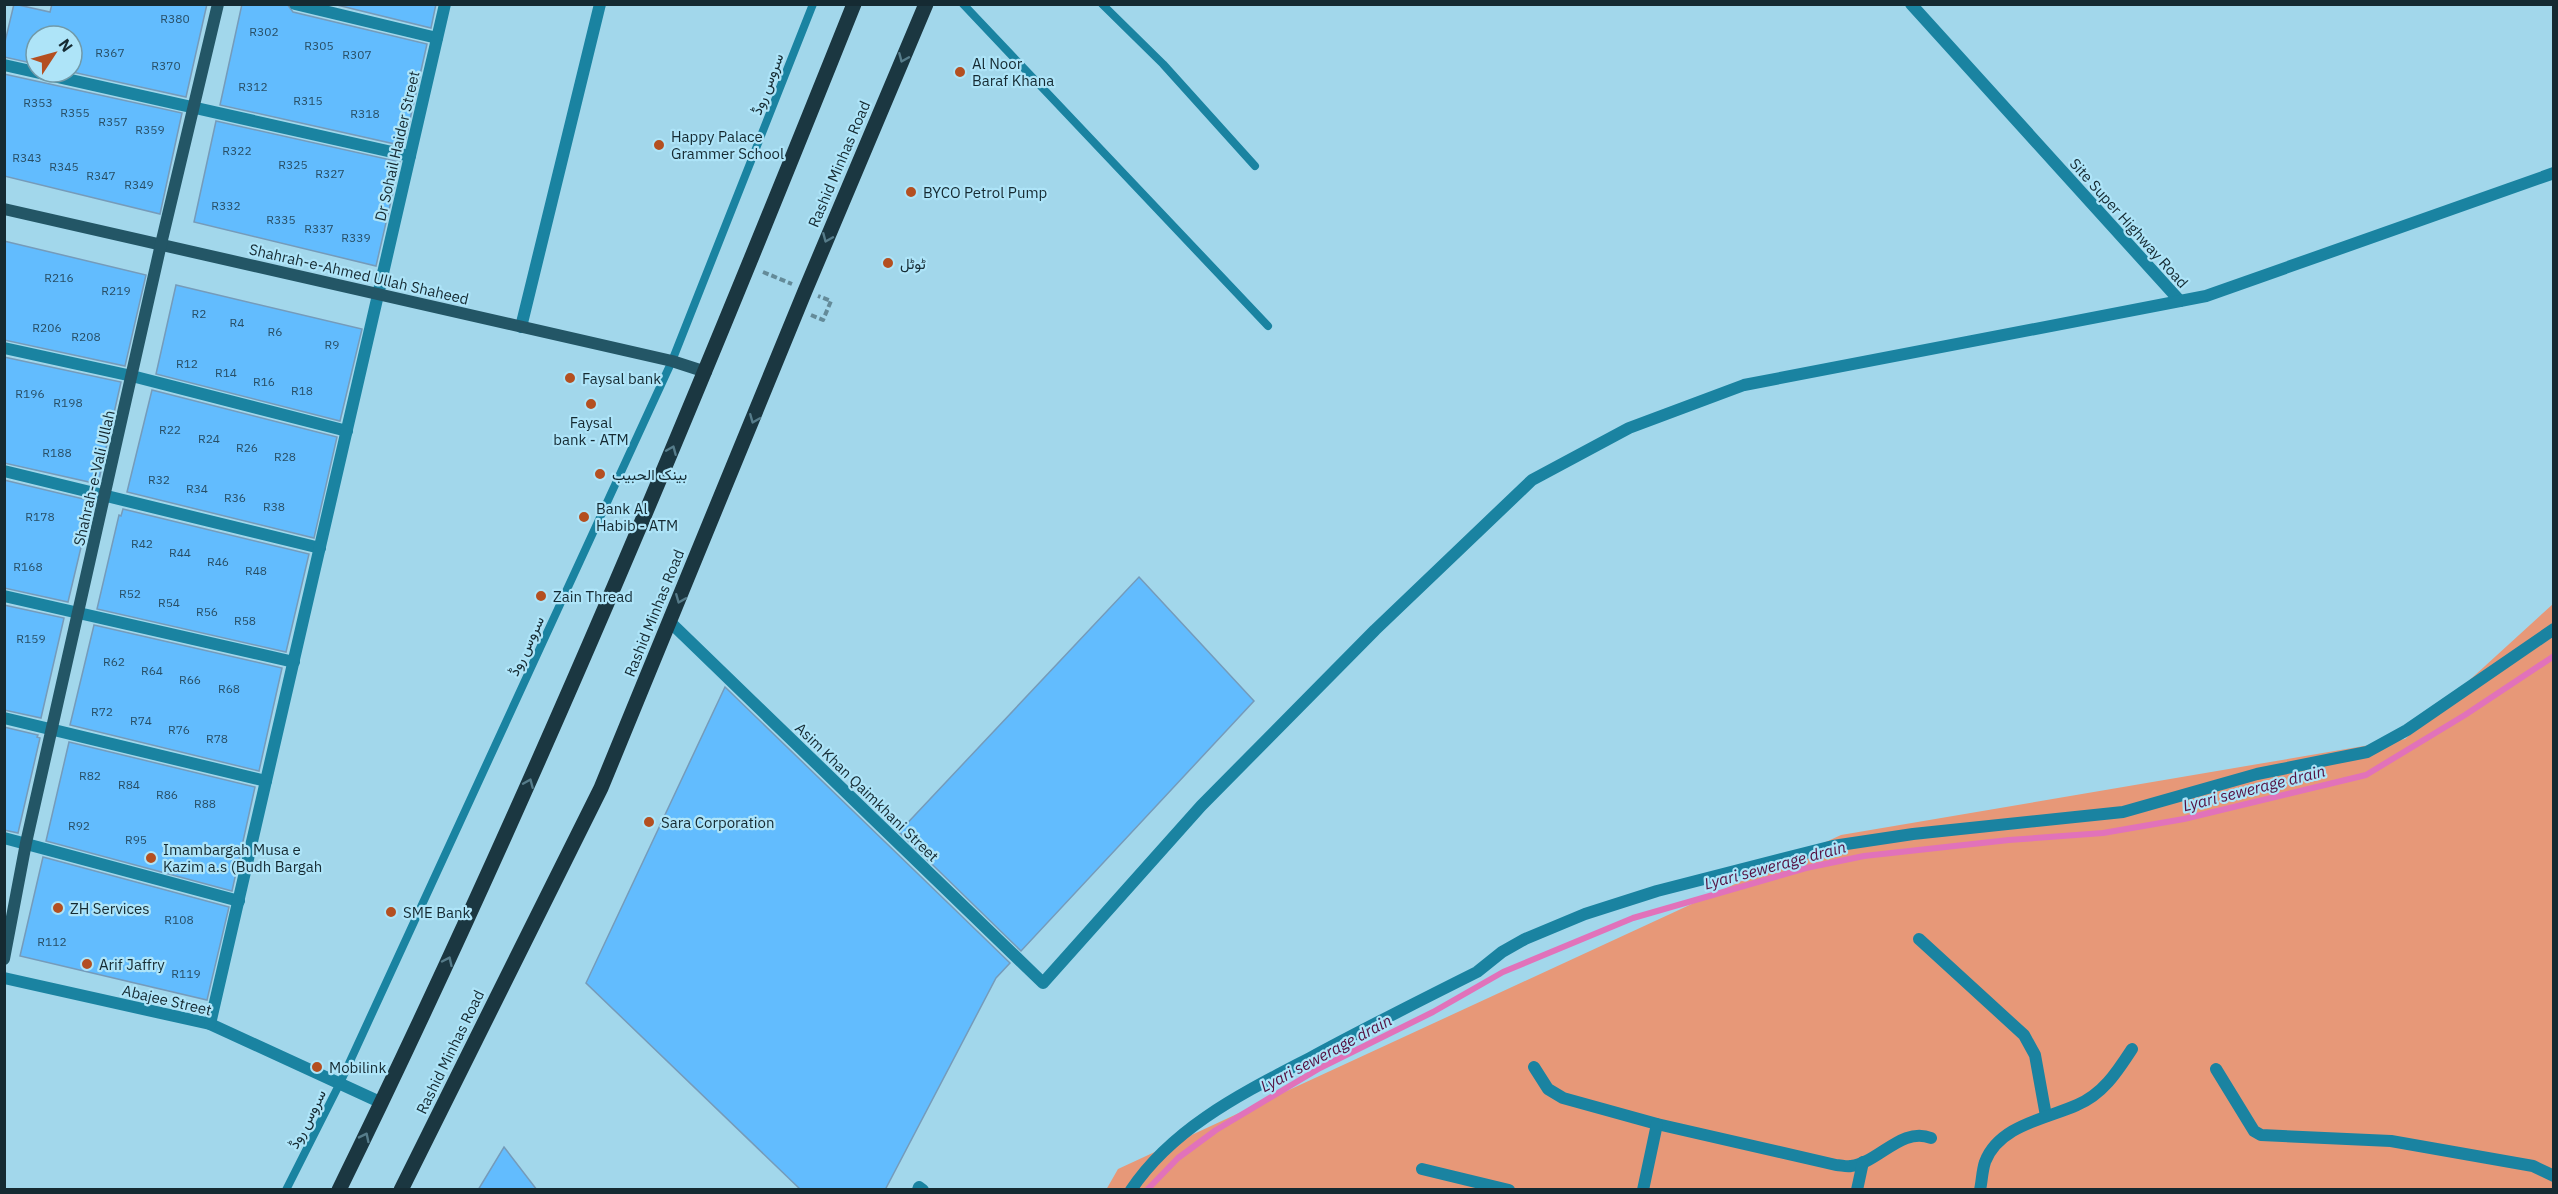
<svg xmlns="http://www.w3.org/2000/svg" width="2558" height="1194" font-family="'IBM Plex Sans',Vazirmatn,sans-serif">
  <rect width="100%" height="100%" fill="#a2d7eb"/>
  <polygon fill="#e79878" points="2553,604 2553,1189 1106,1190 1118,1169 1841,835 2405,739"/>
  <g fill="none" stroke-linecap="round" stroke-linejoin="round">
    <polyline stroke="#e172ba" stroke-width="6" points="1147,1190 1178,1158 1216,1130 1320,1068 1433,1012 1503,972 1633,918 1806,868 1864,856 2009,840 2103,833 2184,819 2366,775 2465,715 2554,656"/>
  </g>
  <g fill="#62bcfe" stroke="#759bba" stroke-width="1.5">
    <polygon points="14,4 50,12 52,4 207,4 186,97 72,72 72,36 36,36 36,64 4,57 4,46"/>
    <polygon points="242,4 287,4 293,12 427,44 404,146 220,105"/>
    <polygon points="333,4 436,4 431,28"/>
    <polygon points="4,74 182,113 160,214 4,176"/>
    <polygon points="216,121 400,162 376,266 194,222"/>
    <polygon points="4,241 146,275 125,366 4,340"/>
    <polygon points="176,285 362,329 340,421 156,374"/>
    <polygon points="4,357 121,382 98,484 4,463"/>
    <polygon points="152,390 337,437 314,538 127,492"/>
    <polygon points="4,480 92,501 68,602 4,588"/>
    <polygon points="123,509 309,554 286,652 97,609 119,515 121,516"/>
    <polygon points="1139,577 1254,701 1021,951 899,832"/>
    <polygon points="4,605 64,618 41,718 4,710"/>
    <polygon points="94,625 282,668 259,771 70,725"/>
    <polygon points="725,687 1010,963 996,978 885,1190 801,1190 586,983"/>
    <polygon points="4,727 38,735 37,737 40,738 18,833 4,830"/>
    <polygon points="69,742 255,787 232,891 46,841"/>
    <polygon points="43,857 229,907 207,1000 20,956"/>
    <polygon points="504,1147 537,1190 478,1190"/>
  </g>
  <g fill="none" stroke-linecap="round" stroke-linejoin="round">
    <g stroke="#648b99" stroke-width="4" stroke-dasharray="6 3" stroke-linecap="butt">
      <polyline points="763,272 792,284"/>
      <polyline points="811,315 823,320 831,301 818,296"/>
    </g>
    <g stroke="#1a83a1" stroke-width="8">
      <polyline points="963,4 1268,326"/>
      <polyline points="1102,4 1163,64 1255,166"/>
      <polyline points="286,1190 340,1083 672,361 813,4"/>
    </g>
    <g stroke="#1a83a1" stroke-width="12">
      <polyline points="295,4 437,38"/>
      <polyline points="1911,4 2180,301"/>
      <polyline points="4,65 410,156"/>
      <polyline points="521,327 600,4"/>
      <polyline points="4,348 132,376 347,431"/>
      <polyline points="4,471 320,548"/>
      <polyline points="4,596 294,662"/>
      <polyline points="670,622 1043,983 1201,806 1375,630 1532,480 1629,428 1744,385 2206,296 2554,173"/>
      <polyline points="4,718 266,781"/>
      <polyline points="4,838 239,901"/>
      <polyline points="1919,939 2024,1035 2035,1055 2046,1116"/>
      <polyline points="4,978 210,1024 382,1103"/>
      <polyline points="210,1024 445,4"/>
      <path d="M 1534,1067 L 1548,1089 L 1563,1098 L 1657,1124 L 1836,1165 C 1841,1165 1846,1167 1851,1166 C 1878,1163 1902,1126 1931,1138"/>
      <polyline points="2216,1069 2254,1131 2261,1135 2391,1141 2533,1166 2554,1176"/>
      <polyline points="1422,1169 1509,1190"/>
      <polyline points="918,1190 919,1187 923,1190"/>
      <path d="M 1131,1190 C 1174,1126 1245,1092 1310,1058 C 1365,1028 1421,1000 1477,972 L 1502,952 L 1525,939 L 1585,914 L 1657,891 L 1833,846 L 1913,834 L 2123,812 L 2257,774 L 2367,752 L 2407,730 L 2554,629"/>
      <polyline points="1643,1190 1657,1124"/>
      <polyline points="1857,1190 1863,1162"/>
      <path d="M 1980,1190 C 1982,1181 1982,1171 1985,1162 C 1999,1125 2046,1119 2077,1105 C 2103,1094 2117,1072 2132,1049"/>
    </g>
    <g stroke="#235666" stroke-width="12">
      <polyline points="4,209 672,361 706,372"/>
      <polyline points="4,959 26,843 161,244 218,4"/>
    </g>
    <g stroke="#1b3741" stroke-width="15">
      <path d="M 339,1190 C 529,802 694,404 854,4"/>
      <polyline points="401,1190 601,788 805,291 926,4"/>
    </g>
  </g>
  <defs><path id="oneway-chevron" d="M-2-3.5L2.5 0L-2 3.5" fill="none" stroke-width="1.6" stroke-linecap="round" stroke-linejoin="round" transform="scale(1.5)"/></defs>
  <g stroke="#567c8a">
    <use href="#oneway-chevron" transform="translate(903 58) rotate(113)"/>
    <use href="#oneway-chevron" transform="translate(827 238) rotate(113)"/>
    <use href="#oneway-chevron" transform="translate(754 419) rotate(112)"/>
    <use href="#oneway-chevron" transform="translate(672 450) rotate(-67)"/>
    <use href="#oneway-chevron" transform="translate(680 599) rotate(112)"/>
    <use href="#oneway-chevron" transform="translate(529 783) rotate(-67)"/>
    <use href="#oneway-chevron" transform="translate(448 961) rotate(-65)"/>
    <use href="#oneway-chevron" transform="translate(365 1137) rotate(-64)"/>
  </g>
  <g fill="#b44f20" stroke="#aee4f8" stroke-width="2">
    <circle cx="960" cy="72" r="6"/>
    <circle cx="659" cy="145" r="6"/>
    <circle cx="911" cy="192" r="6"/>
    <circle cx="888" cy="263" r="6"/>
    <circle cx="570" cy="378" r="6"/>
    <circle cx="591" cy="404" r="6"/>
    <circle cx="600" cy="474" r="6"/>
    <circle cx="584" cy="517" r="6"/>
    <circle cx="541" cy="596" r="6"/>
    <circle cx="649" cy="822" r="6"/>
    <circle cx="151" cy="858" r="6"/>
    <circle cx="58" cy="908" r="6"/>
    <circle cx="391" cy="912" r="6"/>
    <circle cx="87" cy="964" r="6"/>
    <circle cx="317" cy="1067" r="6"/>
  </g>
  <g text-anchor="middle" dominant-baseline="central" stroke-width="4.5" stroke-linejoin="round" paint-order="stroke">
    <g font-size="12" fill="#284e65">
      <text x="175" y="18">R380</text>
      <text x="264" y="31">R302</text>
      <text x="319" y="45">R305</text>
      <text x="110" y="52">R367</text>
      <text x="357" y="54">R307</text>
      <text x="166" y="65">R370</text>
      <text x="253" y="86">R312</text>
      <text x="308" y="100">R315</text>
      <text x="38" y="102">R353</text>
      <text x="75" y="112">R355</text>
      <text x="365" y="113">R318</text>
      <text x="113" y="121">R357</text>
      <text x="150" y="129">R359</text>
      <text x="237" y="150">R322</text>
      <text x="27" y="157">R343</text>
      <text x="293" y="164">R325</text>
      <text x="64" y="166">R345</text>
      <text x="330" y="173">R327</text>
      <text x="101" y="175">R347</text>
      <text x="139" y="184">R349</text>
      <text x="226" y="205">R332</text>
      <text x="281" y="219">R335</text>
      <text x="319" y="228">R337</text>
      <text x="356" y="237">R339</text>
      <text x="59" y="277">R216</text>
      <text x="116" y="290">R219</text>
      <text x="199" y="313">R2</text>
      <text x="237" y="322">R4</text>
      <text x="47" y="327">R206</text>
      <text x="275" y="331">R6</text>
      <text x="86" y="336">R208</text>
      <text x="332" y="344">R9</text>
      <text x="187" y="363">R12</text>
      <text x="226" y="372">R14</text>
      <text x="264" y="381">R16</text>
      <text x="302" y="390">R18</text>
      <text x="30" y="393">R196</text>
      <text x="68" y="402">R198</text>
      <text x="170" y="429">R22</text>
      <text x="209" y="438">R24</text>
      <text x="247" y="447">R26</text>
      <text x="57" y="452">R188</text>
      <text x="285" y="456">R28</text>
      <text x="159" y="479">R32</text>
      <text x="197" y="488">R34</text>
      <text x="235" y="497">R36</text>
      <text x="274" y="506">R38</text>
      <text x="40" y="516">R178</text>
      <text x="142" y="543">R42</text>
      <text x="180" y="552">R44</text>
      <text x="218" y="561">R46</text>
      <text x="28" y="566">R168</text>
      <text x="256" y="570">R48</text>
      <text x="130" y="593">R52</text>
      <text x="169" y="602">R54</text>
      <text x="207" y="611">R56</text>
      <text x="245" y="620">R58</text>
      <text x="31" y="638">R159</text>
      <text x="114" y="661">R62</text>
      <text x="152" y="670">R64</text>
      <text x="190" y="679">R66</text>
      <text x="229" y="688">R68</text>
      <text x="102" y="711">R72</text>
      <text x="141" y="720">R74</text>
      <text x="179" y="729">R76</text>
      <text x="217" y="738">R78</text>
      <text x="90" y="775">R82</text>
      <text x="129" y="784">R84</text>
      <text x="167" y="794">R86</text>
      <text x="205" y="803">R88</text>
      <text x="79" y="825">R92</text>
      <text x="136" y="839">R95</text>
      <text x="179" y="919">R108</text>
      <text x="52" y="941">R112</text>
      <text x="186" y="973">R119</text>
    </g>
    <g font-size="15" fill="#152a32" stroke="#aee4f8" text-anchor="start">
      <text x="972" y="63">Al Noor<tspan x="972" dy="17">Baraf Khana</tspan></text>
      <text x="671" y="136">Happy Palace<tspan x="671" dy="17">Grammer School</tspan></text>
      <text x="923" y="192">BYCO Petrol Pump</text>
      <text x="900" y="263">ٹوٹل</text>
      <text x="582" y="378">Faysal bank</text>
      <text x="591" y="422" text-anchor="middle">Faysal<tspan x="591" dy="17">bank - ATM</tspan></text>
      <text x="612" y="474">بينک الحبيب</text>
      <text x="596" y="508">Bank Al<tspan x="596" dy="17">Habib - ATM</tspan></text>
      <text x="553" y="596">Zain Thread</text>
      <text x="661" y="822">Sara Corporation</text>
      <text x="163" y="849">Imambargah Musa e<tspan x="163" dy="17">Kazim a.s (Budh Bargah</tspan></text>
      <text x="70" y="908">ZH Services</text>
      <text x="403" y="912">SME Bank</text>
      <text x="99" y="964">Arif Jaffry</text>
      <text x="329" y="1067">Mobilink</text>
    </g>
    <g font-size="15" fill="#152a32" stroke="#aee4f8">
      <text transform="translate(767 84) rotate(-69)">سروس روڈ</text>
      <text transform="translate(397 146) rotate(-77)">Dr Sohail Haider Street</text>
      <text transform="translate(839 164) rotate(-67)">Rashid Minhas Road</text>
      <text transform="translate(2129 223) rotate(48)">Site Super Highway Road</text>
      <text transform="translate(359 274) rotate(13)">Shahrah-e-Ahmed Ullah Shaheed</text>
      <text transform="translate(94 478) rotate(-77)">Shahrah-e-Vali Ullah</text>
      <text transform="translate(654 613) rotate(-68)">Rashid Minhas Road</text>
      <text transform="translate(526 646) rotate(-65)">سروس روڈ</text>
      <text transform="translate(867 792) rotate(44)">Asim Khan Qaimkhani Street</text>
      <text transform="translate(167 1000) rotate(13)">Abajee Street</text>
      <text transform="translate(450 1052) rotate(-64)">Rashid Minhas Road</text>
      <text transform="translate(307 1119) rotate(-63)">سروس روڈ</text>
    </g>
    <g font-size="16" font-style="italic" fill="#551040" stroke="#aee4f8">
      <text transform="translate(2254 788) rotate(-14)">Lyari sewerage drain</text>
      <text transform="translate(1775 865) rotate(-15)">Lyari sewerage drain</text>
      <text transform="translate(1326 1053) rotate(-28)">Lyari sewerage drain</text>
    </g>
  </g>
  <rect width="2558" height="1194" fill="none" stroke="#152a32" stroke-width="12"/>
  <g transform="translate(54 54) rotate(54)"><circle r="28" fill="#aee4f8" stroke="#719aa9" stroke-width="1.5"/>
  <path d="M0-4.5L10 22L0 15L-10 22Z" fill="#b44f20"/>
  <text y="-9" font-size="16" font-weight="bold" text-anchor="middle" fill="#152a32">N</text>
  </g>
</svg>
